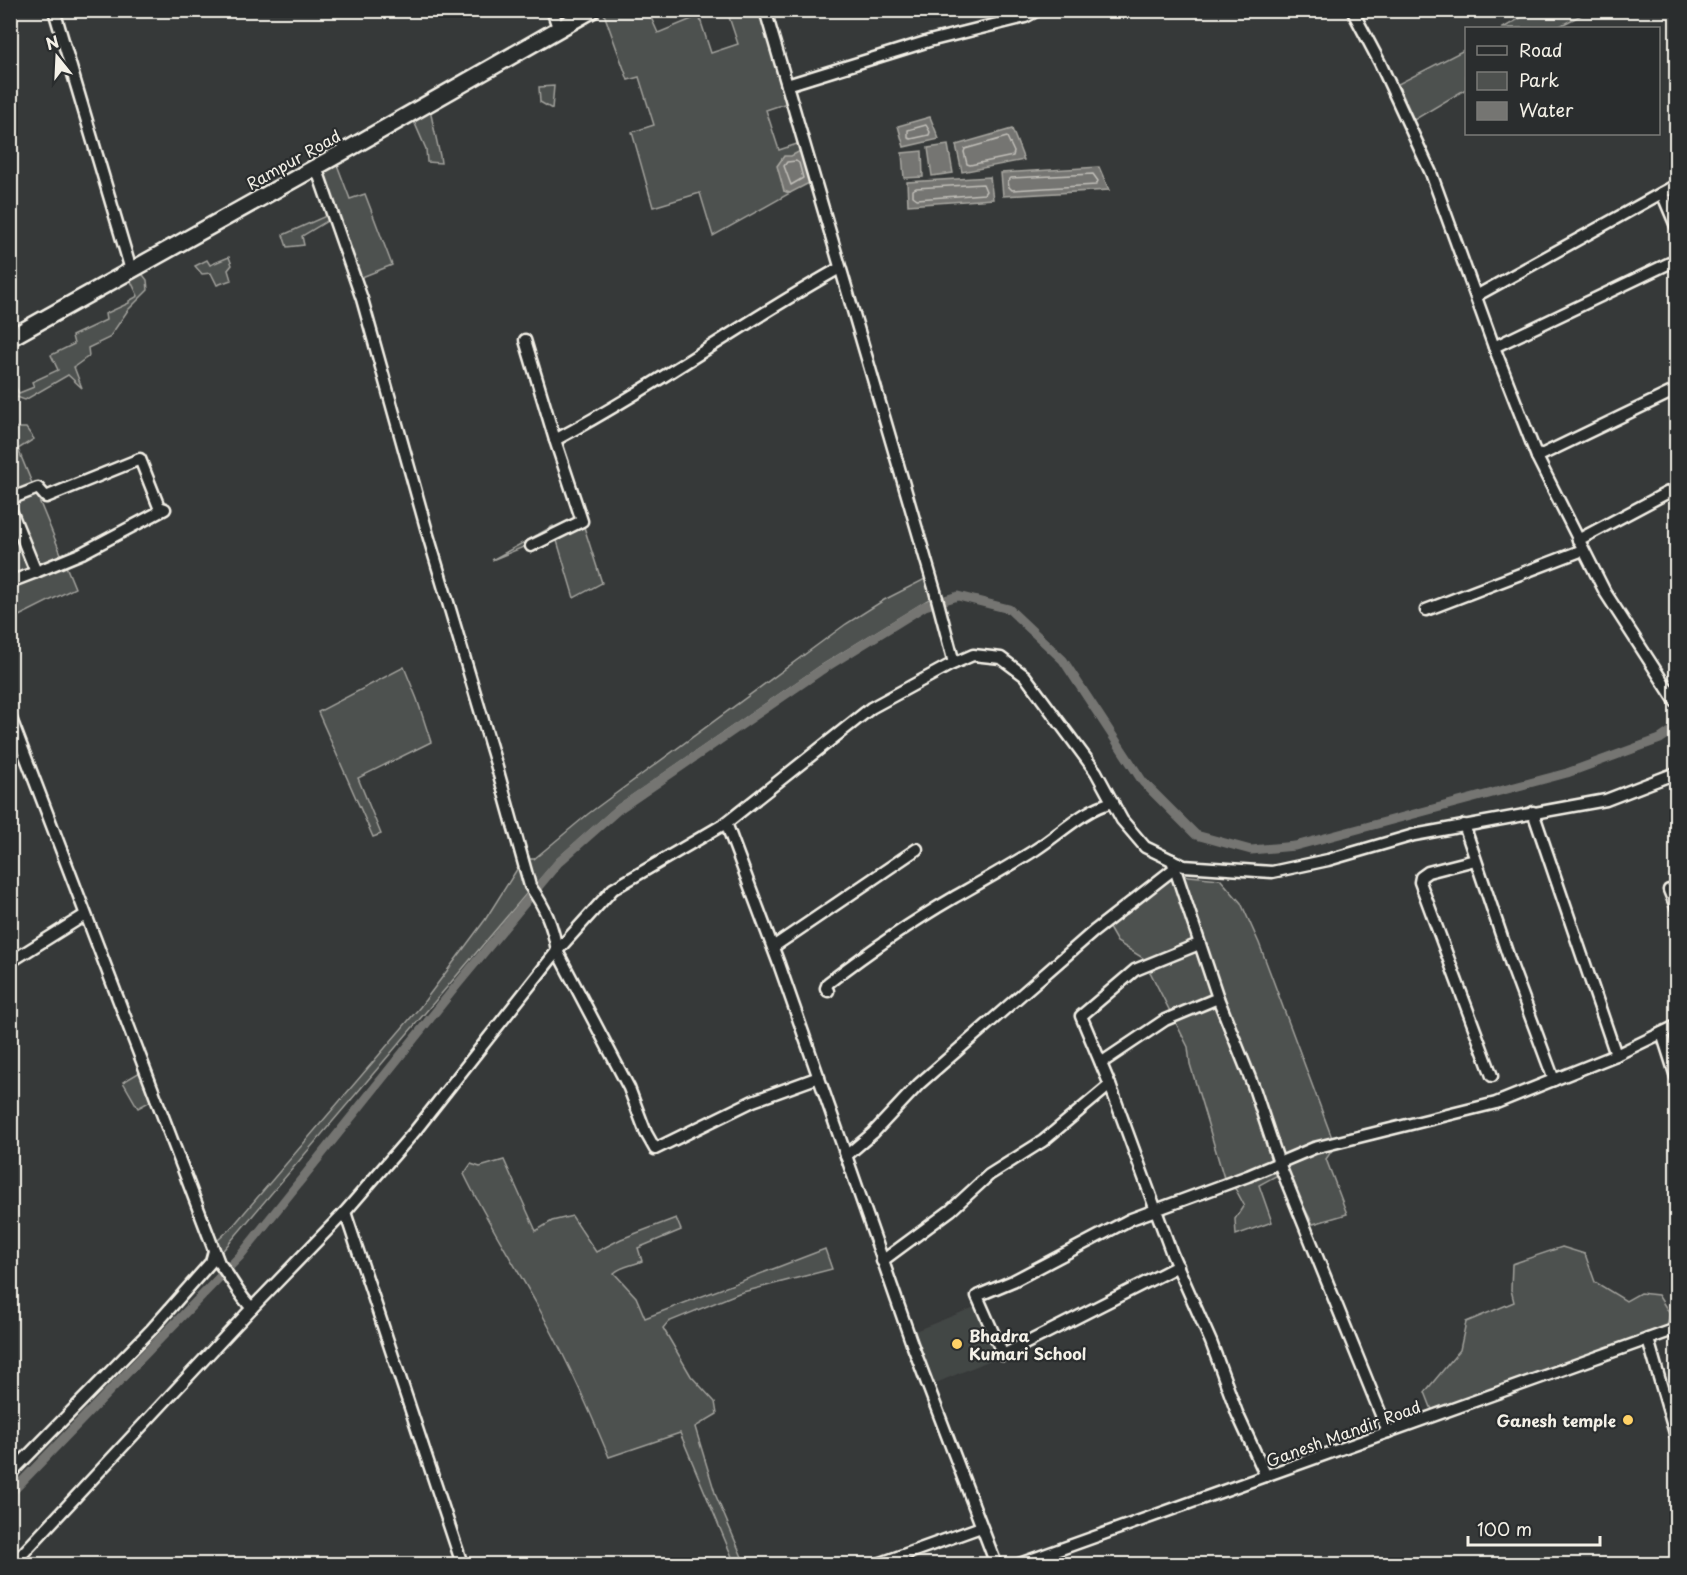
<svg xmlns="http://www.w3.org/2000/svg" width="1687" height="1575" font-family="'Playpen Sans',sans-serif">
  <rect width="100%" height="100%" fill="#363939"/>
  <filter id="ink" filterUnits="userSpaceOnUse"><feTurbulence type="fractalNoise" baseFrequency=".0167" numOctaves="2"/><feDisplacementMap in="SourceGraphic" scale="12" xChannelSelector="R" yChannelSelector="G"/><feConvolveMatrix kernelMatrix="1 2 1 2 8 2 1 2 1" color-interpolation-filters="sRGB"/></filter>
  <g filter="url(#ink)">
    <polygon fill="#434645" points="982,1304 1003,1355 931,1385 910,1333"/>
    <g fill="#4e514f" stroke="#a1a19c" stroke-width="1.5">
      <polygon points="603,11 648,11 658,33 699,16 711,53 738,44 727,11 761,11 787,103 766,110 779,150 800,143 802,150 784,191 790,193 713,236 700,193 653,207 632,132 654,125 639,77 628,80"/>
      <polygon points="1529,11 1589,11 1556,28 1503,28 1529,13"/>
      <polygon points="1466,49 1466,89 1414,120 1398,84"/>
      <polygon points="554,86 552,109 540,102 539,87"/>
      <polygon points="430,110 440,156 441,163 427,162 426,149 413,119"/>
      <polygon points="336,162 350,199 365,194 392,265 357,279 319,171"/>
      <polygon points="328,215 329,220 302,236 304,245 287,247 283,235"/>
      <polygon points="229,257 232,265 228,270 231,280 217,285 211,273 202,274 195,266 207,260 210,265"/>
      <polygon points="140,271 147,280 148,290 128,310 109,338 88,348 89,356 74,367 82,388 68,375 25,400 11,395 10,377 19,393 34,387 32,382 58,370 51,355 74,344 72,336 106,320 105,314 129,303 129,301 138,296 129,277"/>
      <polygon points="10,419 16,428 26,428 34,439 18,449 75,588 11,620"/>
      <polygon points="553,526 556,534 584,527 602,583 574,598 555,534 492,560"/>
      <polygon points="925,579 931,598 819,667 618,805 557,859 534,886 521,835 530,859 534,859 588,814 846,624 884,600"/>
      <polygon points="404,667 417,699 431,742 358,778 381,834 373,837 318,712"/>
      <polygon points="519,866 527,893 219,1255 195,1183 217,1241 233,1226 420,1007 485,920"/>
      <polygon points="1179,875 1220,879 1241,903 1259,943 1335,1146 1326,1159 1347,1214 1313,1224 1285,1171 1259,1185 1272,1222 1236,1235 1235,1219 1244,1205 1236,1190 1224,1178 1190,1064 1188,1047 1143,958 1117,942 1106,923 1120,907"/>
      <polygon points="140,1072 151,1101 138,1108 123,1082"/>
      <path d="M 504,1160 L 536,1231 L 552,1221 L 572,1216 L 596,1252 L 621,1239 L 676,1218 L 681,1230 L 638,1248 L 642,1261 C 632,1266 623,1265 614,1273 L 636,1297 L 645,1318 L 825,1249 L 832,1269 L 739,1293 L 668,1322 L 663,1328 L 691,1376 L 715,1402 L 717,1414 L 695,1427 L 716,1496 L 745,1564 L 735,1564 L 680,1433 L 609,1457 C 587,1404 564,1353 536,1303 C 512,1260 485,1218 464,1174 L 471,1164 L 480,1167 Z"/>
      <polygon points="1562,1247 1585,1254 1595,1282 1626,1301 1640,1293 1658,1295 1670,1314 1667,1326 1432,1410 1425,1392 1460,1350 1466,1322 1514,1302 1511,1290 1512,1264"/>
    </g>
    <g fill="#757572" stroke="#a8a7a1" stroke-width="1.5">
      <polygon points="930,117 939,139 904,147 898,126"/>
      <polygon points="1012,129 1024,160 962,172 956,145"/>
      <polygon points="948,145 953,173 932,176 928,148"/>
      <polygon points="802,150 811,182 790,193 784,191 777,166 784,156 791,156"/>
      <polygon points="922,151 923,177 904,178 902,153"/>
      <polygon points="1099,167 1109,190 1003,196 1001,173"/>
      <polygon points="990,177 993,199 908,205 907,182"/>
    </g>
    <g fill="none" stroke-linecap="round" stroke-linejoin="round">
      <g stroke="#c1bfb9" stroke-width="1.5">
        <polygon points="926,125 930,132 929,135 911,139 908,138 908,130"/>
        <polygon points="1007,137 1014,152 1013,156 970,165 967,164 964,152 965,149"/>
        <polygon points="796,161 799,163 803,178 791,185 784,166 787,162"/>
        <polygon points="1093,174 1098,181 1096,185 1012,190 1009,187 1008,181 1011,178"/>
        <polygon points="983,184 986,191 984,194 917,199 913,196 913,190 916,188"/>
      </g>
      <polyline stroke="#757572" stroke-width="9" points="10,1494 240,1256 457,985 558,863 619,809 820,671 925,606 958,596 1009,609 1063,660 1143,782 1196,835 1251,850 1295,846 1567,773 1660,739 1676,728"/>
      <g stroke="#f4f1e8" stroke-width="15">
        <g id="minor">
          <polyline points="54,10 131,270"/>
          <polyline points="552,10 559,30"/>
          <polyline points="765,10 935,591 954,663"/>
          <polyline points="1352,10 1380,63 1431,173 1494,347 1537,457 1605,592 1676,702"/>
          <polyline points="787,85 929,41 1025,17 1038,10"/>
          <path d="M 316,167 L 362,299 L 428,535 L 496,764 L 530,886 C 545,907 553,926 557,951 L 629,1088 L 646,1133 L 655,1149 L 753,1101 L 819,1077"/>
          <polyline points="1662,193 1676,226"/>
          <polyline points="1476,296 1676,185"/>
          <polyline points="525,340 555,440"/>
          <polyline points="1494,347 1676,260"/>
          <polyline points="1537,457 1676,390"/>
          <polyline points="10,499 38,488 46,497 140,459 159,507 165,509 82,553 36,572"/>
          <polyline points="10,508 36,572 10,582"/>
          <polyline points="1578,540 1676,488"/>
          <path d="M 531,546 L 582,521 L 555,440 C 653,388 743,322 840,268"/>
          <polyline points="1426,610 1583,550"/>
          <path d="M 10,716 L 219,1263 C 231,1277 238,1295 252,1308"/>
          <polyline points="1533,812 1616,1055"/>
          <polyline points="1464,825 1512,967 1554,1080"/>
          <polyline points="1172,860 1218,998 1254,1088 1279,1163 1388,1432"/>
          <polyline points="1475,860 1428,872 1421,877 1420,882 1492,1076"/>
          <polyline points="1669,890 1676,907"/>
          <polyline points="1199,944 1135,970 1081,1016 1110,1085 1172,1254 1211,1342 1237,1413 1266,1476"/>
          <polyline points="773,947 917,849"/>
          <polyline points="10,962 85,915"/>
          <path d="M 828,991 L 826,988 L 828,983 C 867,953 910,923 953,898 C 981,882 1008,867 1035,850 C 1060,834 1084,809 1113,802"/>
          <polyline points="1662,1033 1676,1077"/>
          <polyline points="1101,1063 1165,1020 1218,998"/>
          <polyline points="846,1156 873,1133 919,1084 1093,932 1175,868"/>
          <polyline points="345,1212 462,1564"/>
          <polyline points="882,1261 951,1210 989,1175 1043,1141 1110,1085"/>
          <polyline points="1178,1266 1003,1355 977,1296 1013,1281 1131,1219 1248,1176 1314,1148 1496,1103 1616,1055 1676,1026"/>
          <polyline points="1648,1339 1676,1437"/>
          <polyline points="10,1474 151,1330 211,1262 214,1251"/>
          <polyline points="13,1564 252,1308 345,1212 415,1131 557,951 613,889 726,823"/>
          <polyline points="878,1564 981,1527"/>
          <polyline points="996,1564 912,1344 779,964 726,823 871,708 948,666 973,655 1001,658 1025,676 1096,772 1122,820 1145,847 1184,866 1272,872 1328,860 1414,835 1606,800 1676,773"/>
          <polyline points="1019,1564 1676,1329"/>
        </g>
      </g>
      <g stroke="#f4f1e8" stroke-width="20">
        <polyline id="secondary" points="10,338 343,152 592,10"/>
      </g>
      <use href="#minor" stroke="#2a2d2e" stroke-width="10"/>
      <use href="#secondary" stroke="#2a2d2e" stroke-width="15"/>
    </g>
  </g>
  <g fill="#ffd166" stroke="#2a2d2e" stroke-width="2">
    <circle cx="957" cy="1344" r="6"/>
    <circle cx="1628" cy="1420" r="6"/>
  </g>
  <g text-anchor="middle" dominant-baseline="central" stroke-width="4.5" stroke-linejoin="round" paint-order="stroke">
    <g font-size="16" fill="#f4f1e8" stroke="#2a2d2e">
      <text transform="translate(293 159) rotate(-29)">Rampur Road</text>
      <text transform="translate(1343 1433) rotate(-20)">Ganesh Mandir Road</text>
    </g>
    <g font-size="16" font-weight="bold" fill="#f4f1e8" stroke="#2a2d2e" text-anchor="start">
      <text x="969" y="1335">Bhadra<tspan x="969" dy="18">Kumari School</tspan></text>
      <text x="1616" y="1420" text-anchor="end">Ganesh temple</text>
    </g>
  </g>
  <rect width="1687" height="1575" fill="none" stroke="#2a2d2e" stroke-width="36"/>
  <rect x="18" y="18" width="1651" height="1539" fill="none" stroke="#f4f1e8" stroke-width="2" filter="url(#ink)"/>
  <rect x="1465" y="27" width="195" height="108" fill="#2a2d2e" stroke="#7b7b78" stroke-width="1.5"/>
  <rect x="1477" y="46" width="30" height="9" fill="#2a2d2e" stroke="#7b7b78" stroke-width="1.5"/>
  <text x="1519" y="57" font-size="18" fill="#f4f1e8">Road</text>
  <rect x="1477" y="72" width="30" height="18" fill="#4e514f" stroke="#7b7b78" stroke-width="1.5"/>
  <text x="1519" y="87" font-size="18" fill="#f4f1e8">Park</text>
  <rect x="1477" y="102" width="30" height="18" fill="#757572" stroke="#7b7b78" stroke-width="1.5"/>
  <text x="1519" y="117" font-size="18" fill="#f4f1e8">Water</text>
  <g transform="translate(57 57) rotate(342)" stroke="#2a2d2e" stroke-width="4.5" paint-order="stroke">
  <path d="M0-4.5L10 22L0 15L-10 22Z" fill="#f4f1e8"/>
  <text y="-9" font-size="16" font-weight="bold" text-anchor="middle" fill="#f4f1e8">N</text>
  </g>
  <path d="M1468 1536v9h132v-9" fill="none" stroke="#f4f1e8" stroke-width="3"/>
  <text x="1477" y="1536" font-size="18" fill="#f4f1e8" stroke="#2a2d2e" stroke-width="4.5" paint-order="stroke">100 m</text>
</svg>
